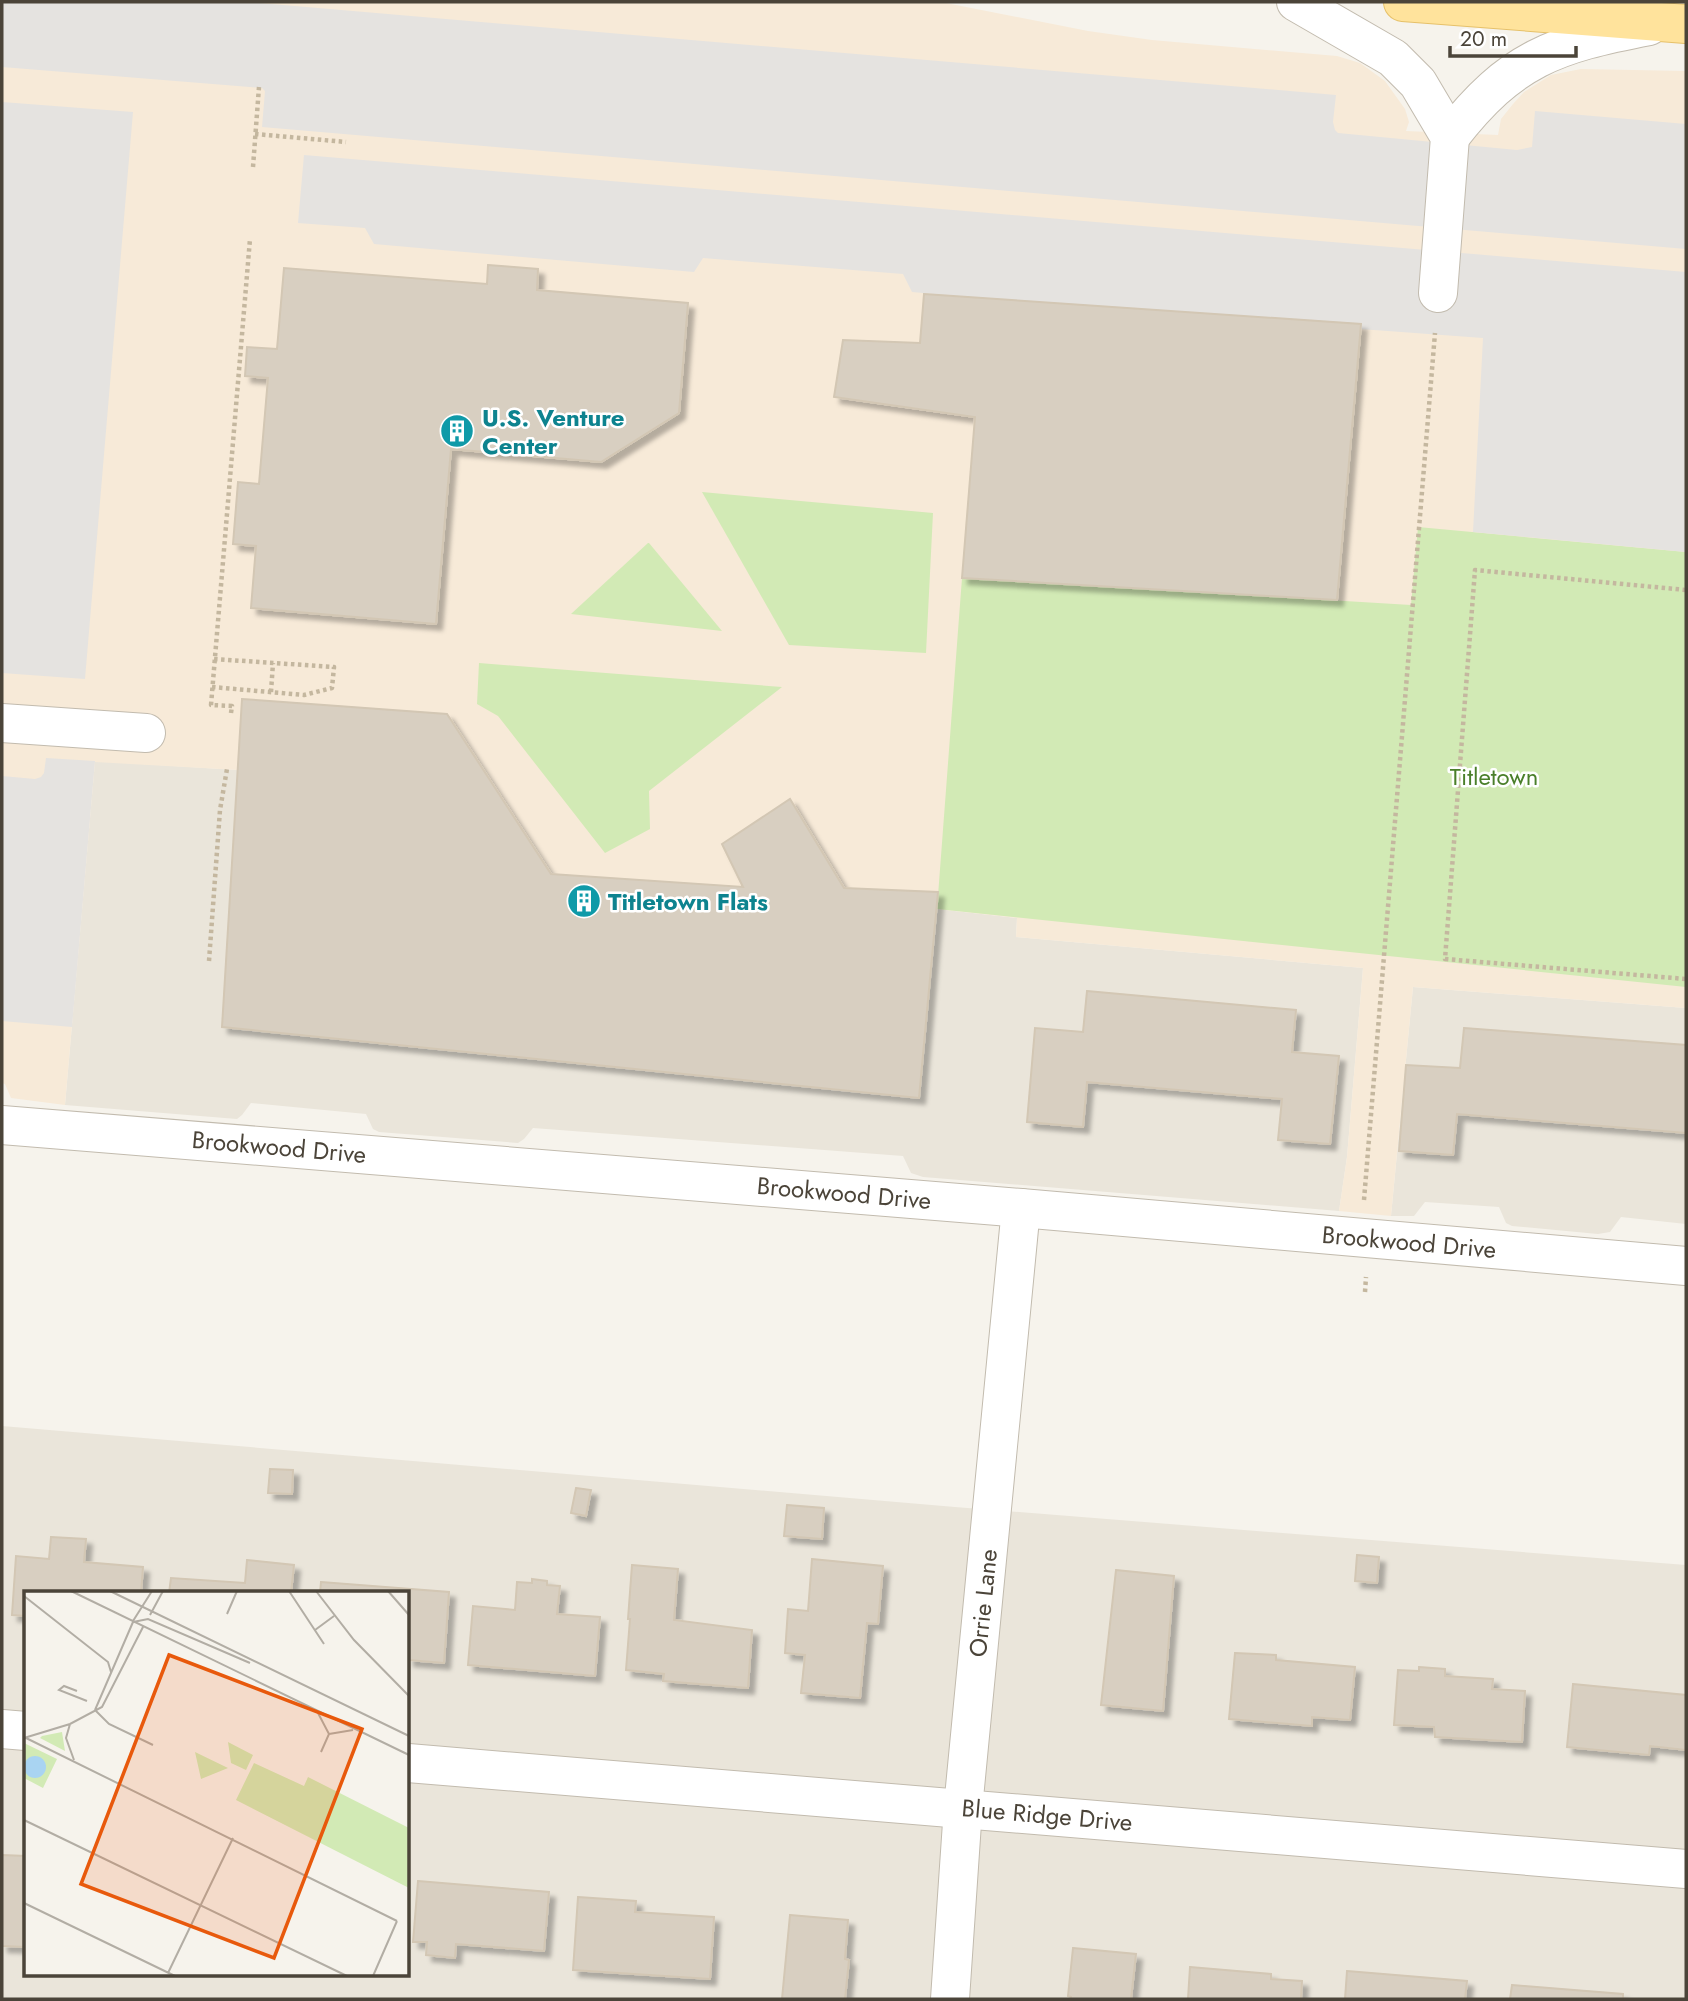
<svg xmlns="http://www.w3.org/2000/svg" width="1688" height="2001" font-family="Jost,sans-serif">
  <defs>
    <filter id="shadow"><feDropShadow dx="6" dy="6" stdDeviation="2" flood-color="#0004"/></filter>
  </defs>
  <rect width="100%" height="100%" fill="#f6f3ec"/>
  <g fill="#eae5da" fill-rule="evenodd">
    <polygon points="242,699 447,714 551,874 938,892 937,909 1017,918 1016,937 1363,968 1347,1157 1339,1211 923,1177 911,1173 903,1156 533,1128 524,1139 518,1143 379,1132 373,1129 366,1114 251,1103 242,1115 237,1119 65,1105 95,761 237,770"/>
    <polygon points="1413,987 1686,1008 1686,1224 1621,1217 1610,1232 1598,1234 1512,1226 1506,1223 1499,1207 1425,1202 1414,1216 1391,1216"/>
    <path d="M 2,1426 L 955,1507 L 1686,1565 L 1686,1999 L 2,1999 ZM 26,1593 L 408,1593 L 408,1975 L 26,1975 Z"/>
  </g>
  <polygon fill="#f7ead8" points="2,2 941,2 1088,31 1152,40 1337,56 1360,63 1385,81 1405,109 1409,122 1406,131 1498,135 1501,119 1513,104 1524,92 1551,75 1581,69 1686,71 1686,1008 1413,987 1391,1216 1339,1211 1347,1157 1363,968 1016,937 1017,918 937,909 938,892 743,887 551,874 447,714 243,699 238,770 95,762 65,1105 11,1098 5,1084 2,1083"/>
  <g fill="#d2eab5">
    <polygon points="702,492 933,513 926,653 789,645"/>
    <polygon points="1418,527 1686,552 1686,987 937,909 962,578 1411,605"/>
    <polygon points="648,543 649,543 722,631 571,614"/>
    <polygon points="479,663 782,687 649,791 650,829 605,853 498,716 477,704"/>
  </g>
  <g fill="#e5e3e0">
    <polygon points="2,2 247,2 1336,95 1333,122 1335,130 1338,133 1517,150 1532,147 1535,111 1686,124 1686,249 262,127 265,91 262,88 2,67"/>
    <polygon points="2,102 133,112 85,679 2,673"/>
    <polygon points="304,155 1686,272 1686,552 1473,532 1483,338 1374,330 1242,322 912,292 903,274 703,258 694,272 374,244 365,228 298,223"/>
    <polygon points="46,758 95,761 72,1027 2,1021 2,776 35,779 41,777 44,773"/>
  </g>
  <g fill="#d8cfc1" stroke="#d3c7b4" stroke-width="2" filter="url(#shadow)">
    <polygon points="488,265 538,269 537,290 688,303 679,413 601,462 451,449 436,624 251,608 256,546 233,544 238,482 259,484 268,378 245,376 247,347 277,349 284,268 487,284"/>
    <polygon points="924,294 1361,324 1337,600 962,578 975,417 834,397 843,340 920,343"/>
    <polygon points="242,699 447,714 551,874 743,887 722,844 790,799 844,888 938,892 919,1098 222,1027"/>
    <polygon points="1087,991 1296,1010 1292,1052 1339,1056 1330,1144 1278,1140 1282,1099 1087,1082 1083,1127 1027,1122 1035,1028 1083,1032"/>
    <polygon points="1464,1028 1686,1045 1686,1133 1457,1114 1453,1155 1399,1151 1406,1065 1460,1068"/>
    <polygon points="270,1469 293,1470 292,1494 268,1493"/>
    <polygon points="576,1488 591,1490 586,1516 571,1513"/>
    <polygon points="787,1505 824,1508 822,1539 784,1536"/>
    <polygon points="51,1537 86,1539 84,1562 143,1567 141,1593 26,1593 26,1616 12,1615 16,1556 49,1559"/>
    <polygon points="1357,1555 1379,1557 1377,1583 1355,1581"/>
    <polygon points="812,1559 883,1566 878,1624 867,1623 860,1698 801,1693 805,1655 785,1653 788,1609 808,1611"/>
    <polygon points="247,1560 294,1565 291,1593 169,1593 171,1578 245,1583"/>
    <polygon points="632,1565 678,1569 674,1620 752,1630 748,1688 663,1681 664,1674 626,1670 630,1619 628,1619"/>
    <polygon points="1116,1570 1174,1576 1163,1711 1101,1705"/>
    <polygon points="532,1579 547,1581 547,1585 560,1586 557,1614 600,1617 595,1676 468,1665 473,1606 515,1610 517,1582 532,1583"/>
    <polygon points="321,1582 449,1592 444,1663 408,1660 408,1593 320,1593"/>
    <polygon points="1235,1653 1276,1655 1276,1660 1355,1667 1350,1720 1312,1717 1312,1726 1229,1719"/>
    <polygon points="1419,1667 1445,1669 1445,1676 1493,1679 1492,1689 1525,1691 1522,1742 1435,1737 1434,1727 1394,1725 1398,1670 1419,1671"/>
    <polygon points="1573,1684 1686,1695 1686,1750 1650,1746 1649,1755 1567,1747"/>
    <polygon points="2,1855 26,1856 26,1947 2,1946"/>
    <polygon points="418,1881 549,1892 544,1951 456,1944 455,1958 426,1955 427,1942 413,1942"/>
    <polygon points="578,1897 636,1901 635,1912 714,1917 710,1979 573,1970"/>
    <polygon points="790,1915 848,1920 845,1959 849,1960 845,1999 782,1999"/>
    <polygon points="1073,1948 1136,1954 1131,1999 1071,1999 1071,1997 1068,1996"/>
    <polygon points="1190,1967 1271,1974 1271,1979 1302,1981 1301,1999 1188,1999"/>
    <polygon points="1347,1971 1467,1981 1465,1999 1345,1999"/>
    <polygon points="1512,1985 1623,1994 1623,1999 1510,1999"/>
  </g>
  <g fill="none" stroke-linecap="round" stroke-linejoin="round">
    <g stroke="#c2bbae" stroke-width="40">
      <g id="minor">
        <polyline points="1296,2 1393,58 1418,83 1450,137 1438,293"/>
        <path d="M 1450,137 C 1511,58 1555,44 1649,26"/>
        <polyline points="2,723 146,733"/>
        <polyline points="2,1125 1021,1208 1686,1266"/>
        <polyline points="2,1729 26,1731"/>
        <polyline points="408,1763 1686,1869"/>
        <polyline points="950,1999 963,1808 1021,1208"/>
      </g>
    </g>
    <g stroke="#e6c16a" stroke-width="40">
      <polyline id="major" points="1403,2 1686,24"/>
    </g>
    <g stroke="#c4b79f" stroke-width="4.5" stroke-dasharray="3.5 3.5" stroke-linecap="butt">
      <polyline points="255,134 346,142"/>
      <polyline points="253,167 259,87"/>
      <polyline points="1686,590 1475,570 1445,959 1686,979"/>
      <polyline points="212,687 304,695 332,688 334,667 214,659"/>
      <polyline points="271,692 273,663"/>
      <polyline points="231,713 232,706 211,705 250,239"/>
      <polyline points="209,961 220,810 227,769"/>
      <polyline points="1364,1200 1435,333"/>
      <polyline points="1365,1292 1366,1277"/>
    </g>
    <use href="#minor" stroke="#fff" stroke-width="38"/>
    <use href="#major" stroke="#ffe39c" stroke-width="38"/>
  </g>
  <defs>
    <g id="building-disc" transform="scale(1.75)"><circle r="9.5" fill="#0f9aa8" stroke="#fff"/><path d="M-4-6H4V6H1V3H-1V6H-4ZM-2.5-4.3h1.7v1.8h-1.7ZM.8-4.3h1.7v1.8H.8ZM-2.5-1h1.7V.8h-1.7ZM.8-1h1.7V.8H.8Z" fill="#fff"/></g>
  </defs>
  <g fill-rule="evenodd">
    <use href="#building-disc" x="457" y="431"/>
    <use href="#building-disc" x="584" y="901"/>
  </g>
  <g text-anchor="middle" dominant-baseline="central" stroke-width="5" stroke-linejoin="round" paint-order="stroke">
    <g font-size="24" font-weight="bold" fill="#0d838f" stroke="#fff" text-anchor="start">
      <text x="482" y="417">U.S. Venture<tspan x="482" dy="28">Center</tspan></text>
      <text x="608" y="901">Titletown Flats</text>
    </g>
    <g font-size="24" fill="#4a7f2a" stroke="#fff">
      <text x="1494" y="776">Titletown</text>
    </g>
    <g font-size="24" fill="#4b4439" stroke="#fff">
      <text transform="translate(279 1147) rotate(5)">Brookwood Drive</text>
      <text transform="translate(844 1193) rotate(5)">Brookwood Drive</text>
      <text transform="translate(1409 1242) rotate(5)">Brookwood Drive</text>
      <text transform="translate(983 1603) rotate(-84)">Orrie Lane</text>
      <text transform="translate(1047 1815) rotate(5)">Blue Ridge Drive</text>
    </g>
  </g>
  <g transform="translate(24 1591)">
    <rect width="385" height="385" fill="#f6f3ec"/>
    <path d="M 38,141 L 41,160 L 16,147 L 18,145 ZM 204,151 L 229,164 L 222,179 L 207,172 ZM 0,152 L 33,168 L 19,197 L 0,187 ZM 171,161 L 204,177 L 177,188 ZM 230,172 L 280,195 L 284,186 L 385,237 L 385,297 L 212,209 Z" fill="#d2eab5"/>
    <path d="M0 176a11 11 0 1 1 22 0a11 11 0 1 1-22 0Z" fill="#a9d4f2"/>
    <path fill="none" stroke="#b2ada4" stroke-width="2" d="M 47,0 L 385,164M 86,0 L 385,145M 265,0 L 300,53M 292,0 L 330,49 L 385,105M 364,0 L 385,24M 0,5 L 84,71 L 87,81M 203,23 L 213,0M 126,24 L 139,0M 109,30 L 128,0M 109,31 L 124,28 L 226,72M 291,39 L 310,25M 53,100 L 40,95 L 35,99 L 63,110M 71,119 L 109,31M 71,119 L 85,133 L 129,154M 294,122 L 305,143 L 297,161M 46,133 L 42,147 L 50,169M 305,143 L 329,139M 0,146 L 373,330M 0,147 L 46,133 L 78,116 L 119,36M 0,229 L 323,385M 0,312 L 151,385M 144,382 L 209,247M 349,385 L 373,330"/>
    <path fill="#e8590c" fill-opacity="0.15" stroke="#e8590c" stroke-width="3.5" d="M 145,64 L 338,138 L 250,367 L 57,293 Z"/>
    <rect width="385" height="385" fill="none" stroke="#4b4439" stroke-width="3.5"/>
  </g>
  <rect width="1688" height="2001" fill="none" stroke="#4b4439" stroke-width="7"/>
  <path d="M1450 46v10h126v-10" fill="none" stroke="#4b4439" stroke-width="3.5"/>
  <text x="1460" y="46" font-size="21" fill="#4b4439" stroke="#ffffff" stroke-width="5" paint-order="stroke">20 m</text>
</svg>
